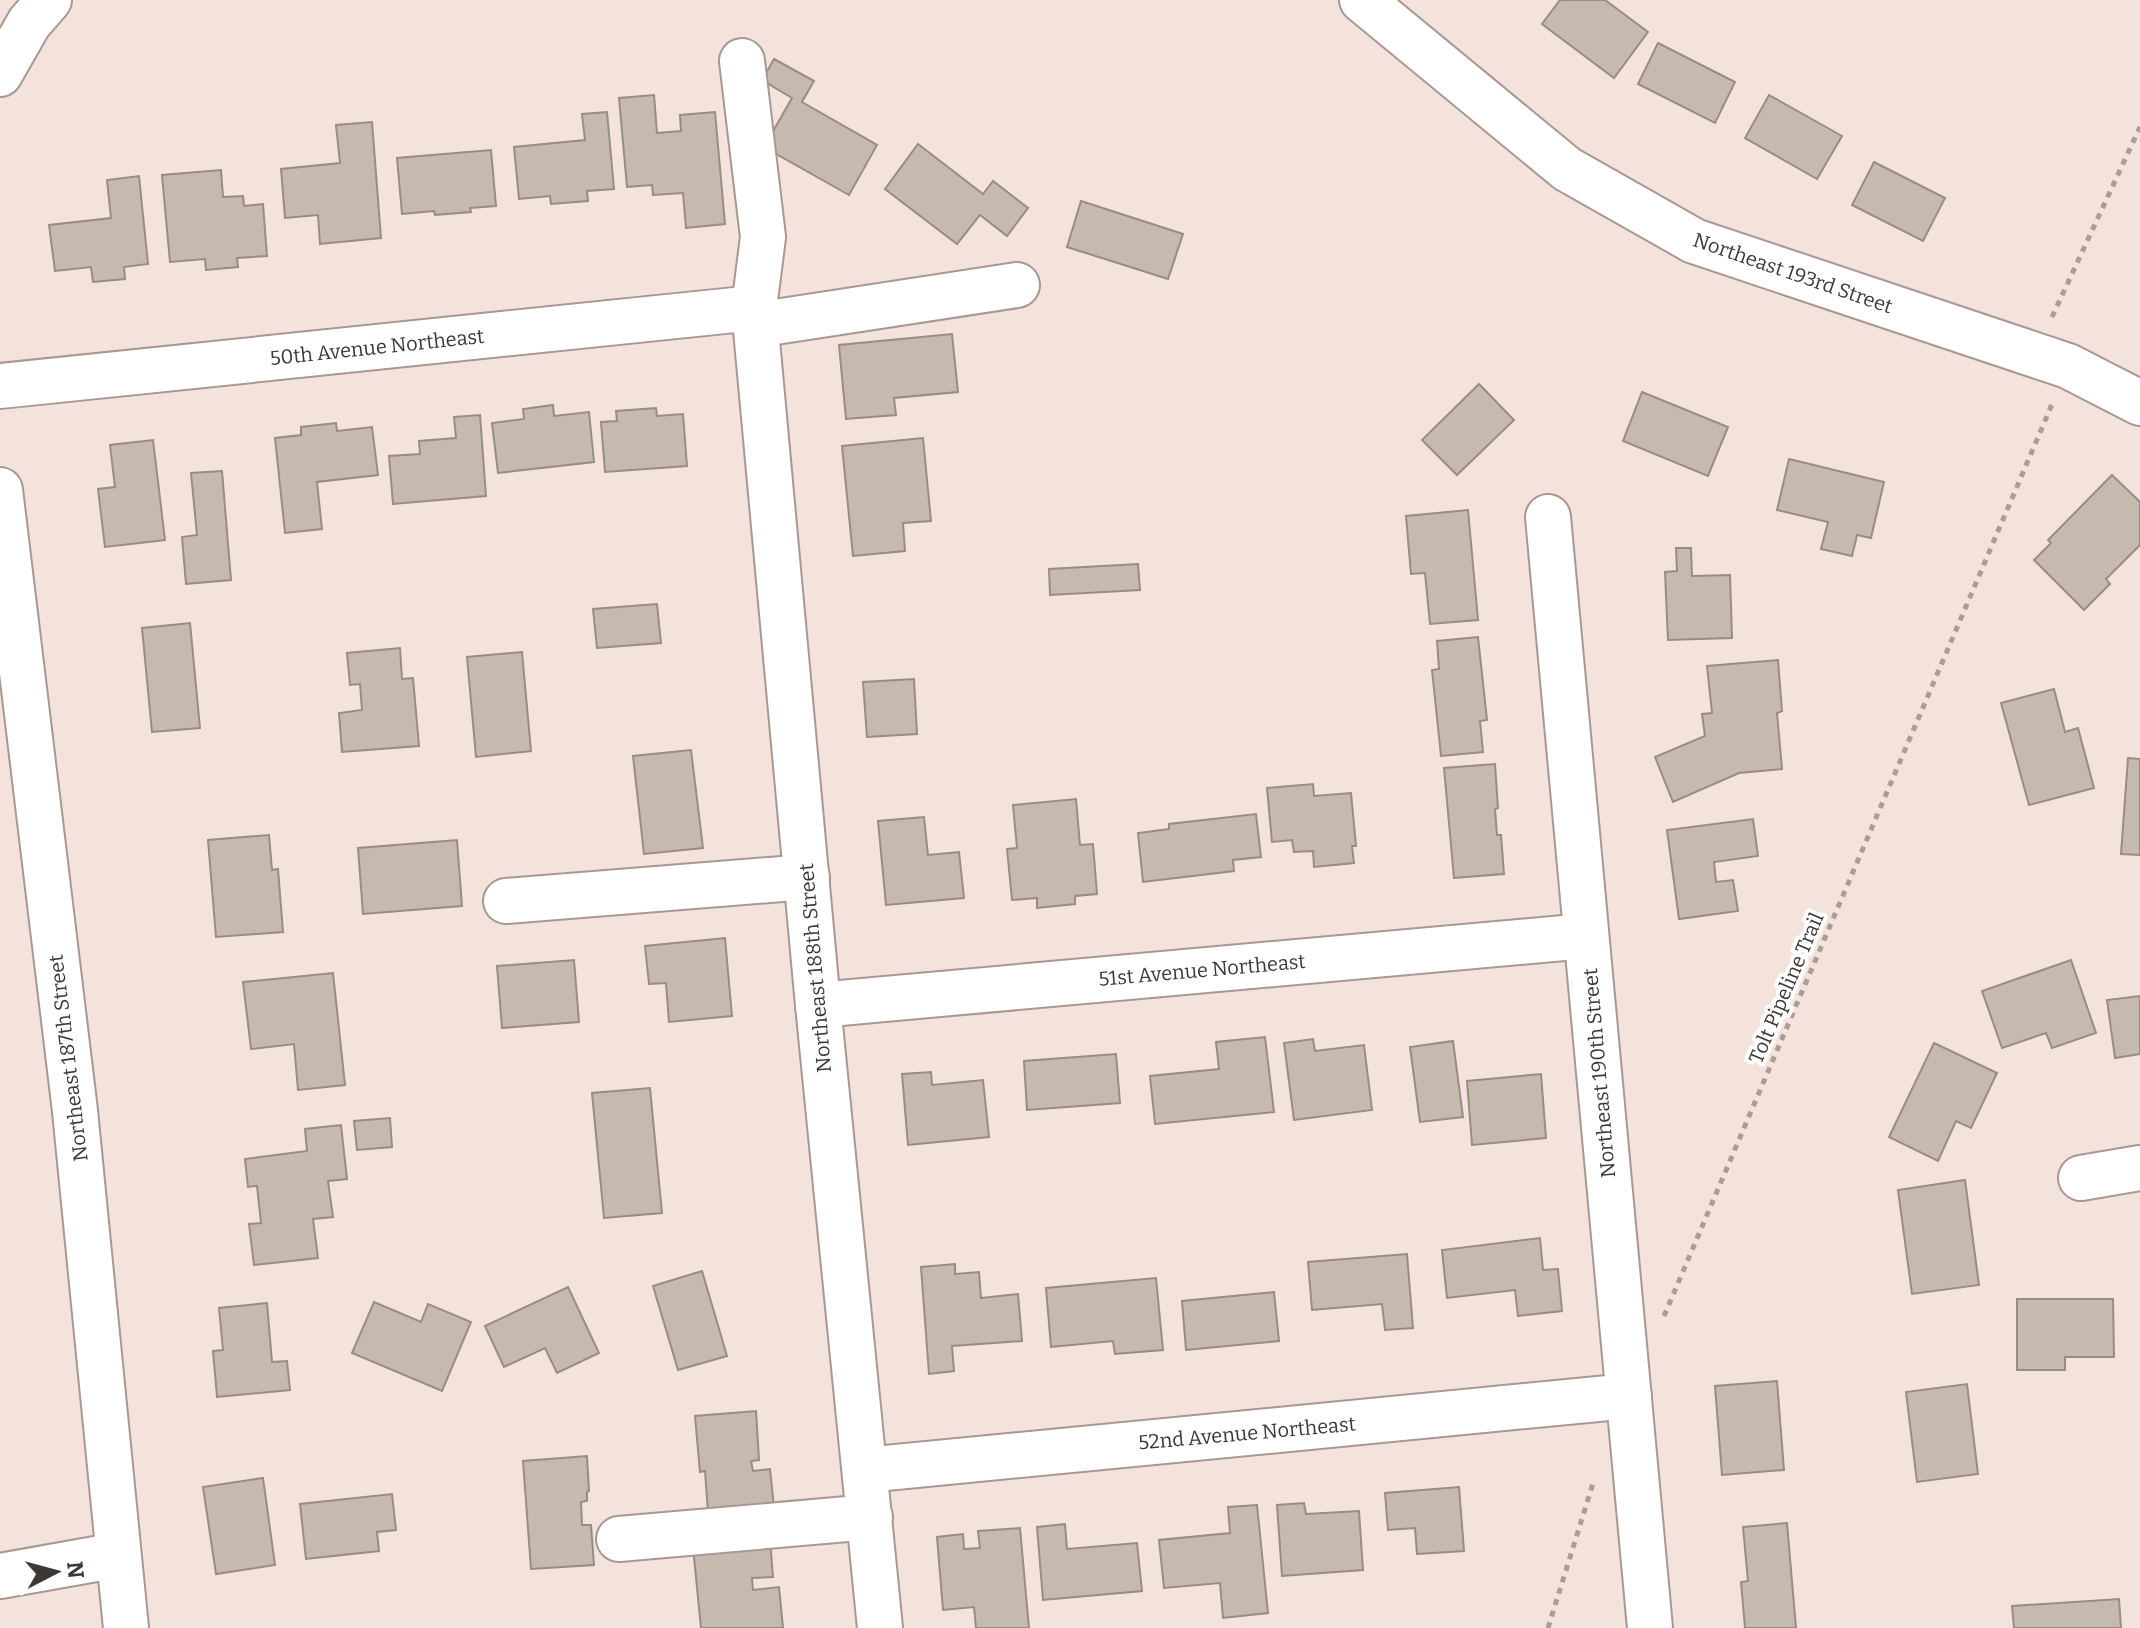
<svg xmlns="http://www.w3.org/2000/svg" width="2140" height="1628" font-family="Bitter,serif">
  <rect width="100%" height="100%" fill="#f4e3dc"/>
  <g fill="#c6baae" stroke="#988d82" stroke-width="2">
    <polygon points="1560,0 1605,0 1648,32 1614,78 1542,24"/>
    <polygon points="1658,43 1735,82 1715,123 1638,84"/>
    <polygon points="774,59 814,81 802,102 877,145 849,195 764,147 792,98 762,80"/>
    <polygon points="654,95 657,133 681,131 680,115 715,112 725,224 686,228 683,193 653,195 652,185 627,187 619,98"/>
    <polygon points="1769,95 1842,136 1817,179 1745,138"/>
    <polygon points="607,112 614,189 587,191 588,201 551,204 550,196 519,199 514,147 585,140 582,114"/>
    <polygon points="372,122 381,238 320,244 318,215 285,218 281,169 340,163 336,125"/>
    <polygon points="918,144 983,194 993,181 1028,208 1007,236 980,215 957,244 885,189"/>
    <polygon points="491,150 496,206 470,208 471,212 435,215 434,211 402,214 397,158"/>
    <polygon points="1874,162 1945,198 1923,241 1852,205"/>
    <polygon points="221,170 223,197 243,196 244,206 263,204 267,256 237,258 238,267 206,270 205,259 170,262 162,175"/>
    <polygon points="139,176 148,264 124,267 125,279 93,282 91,267 55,271 49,225 111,218 107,180"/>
    <polygon points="1081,201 1183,234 1168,279 1067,247"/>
    <polygon points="952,334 958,392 894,398 896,415 846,419 839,345"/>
    <polygon points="1479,384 1514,420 1457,475 1422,440"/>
    <polygon points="1642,392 1728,427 1708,476 1623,441"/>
    <polygon points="553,405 554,416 589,412 594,462 498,473 492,423 524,419 523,409"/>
    <polygon points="656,408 657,416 683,414 687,466 605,472 601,422 617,421 616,411"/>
    <polygon points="480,415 486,496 393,504 389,456 420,454 419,441 456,438 454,417"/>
    <polygon points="336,423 337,431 372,427 378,475 317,482 322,529 285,533 275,438 301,435 301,427"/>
    <polygon points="923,438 931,521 903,523 905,551 853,556 842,446"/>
    <polygon points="153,440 165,540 105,547 98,489 115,487 110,445"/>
    <polygon points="1789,459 1884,482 1871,538 1857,535 1852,556 1821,549 1828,522 1777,510"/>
    <polygon points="222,471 231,580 186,584 182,537 197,535 191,473"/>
    <polygon points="2112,475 2140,502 2140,545 2106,579 2110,584 2084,610 2034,560 2051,543 2048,540"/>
    <polygon points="1468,510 1478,620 1430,624 1425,573 1411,574 1406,516"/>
    <polygon points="1676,548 1691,548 1692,576 1730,575 1732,638 1668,640 1665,572 1677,571"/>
    <polygon points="1138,564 1140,590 1050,595 1049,569"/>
    <polygon points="657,604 661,643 597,648 593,609"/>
    <polygon points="190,623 200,728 152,732 142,628"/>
    <polygon points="1478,637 1487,720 1480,721 1483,752 1441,756 1432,670 1439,669 1437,641"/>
    <polygon points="400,648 402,679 413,678 419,746 342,752 339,713 362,710 360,684 350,685 347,653"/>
    <polygon points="522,652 531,751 476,757 467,657"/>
    <polygon points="1778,660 1782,711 1777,713 1782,769 1739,773 1673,802 1655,757 1705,736 1702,714 1712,713 1707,666"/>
    <polygon points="914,679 917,734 867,737 863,682"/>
    <polygon points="2054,689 2065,732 2078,728 2094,788 2029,805 2001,703"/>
    <polygon points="691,750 703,848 644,854 633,756"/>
    <polygon points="2128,758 2140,759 2140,855 2121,854"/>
    <polygon points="1495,764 1498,808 1495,809 1497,835 1501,835 1504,874 1454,878 1444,768"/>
    <polygon points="1313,784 1314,796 1351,793 1356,846 1352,846 1354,863 1314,867 1313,851 1294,852 1292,840 1272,842 1267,788"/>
    <polygon points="1076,799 1080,845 1093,844 1097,894 1075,896 1075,904 1037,908 1037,898 1012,900 1007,849 1017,848 1013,805"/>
    <polygon points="1256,814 1261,857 1233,860 1234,871 1143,882 1138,833 1169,829 1169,824"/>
    <polygon points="924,817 928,855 959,852 964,898 886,905 878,821"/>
    <polygon points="1753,819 1758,856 1714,862 1716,882 1733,880 1738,911 1679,919 1667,830"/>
    <polygon points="269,835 272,870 278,869 283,932 216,937 208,840"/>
    <polygon points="457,840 462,906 363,914 358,848"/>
    <polygon points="725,938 732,1016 669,1022 666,983 649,984 645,946"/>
    <polygon points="574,960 579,1022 502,1028 497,966"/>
    <polygon points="2071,960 2096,1033 2052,1048 2046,1033 2002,1048 1982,991"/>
    <polygon points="333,973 345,1085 298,1090 294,1044 251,1049 243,982"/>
    <polygon points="2140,996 2140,1054 2115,1058 2107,1000"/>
    <polygon points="1265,1037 1274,1112 1155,1124 1150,1076 1219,1069 1216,1042"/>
    <polygon points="1313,1039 1315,1051 1364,1045 1372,1110 1294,1120 1284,1043"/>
    <polygon points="1453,1041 1463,1117 1420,1122 1410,1047"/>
    <polygon points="1934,1043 1997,1073 1971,1128 1956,1121 1938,1161 1889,1137"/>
    <polygon points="1116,1054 1120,1103 1027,1110 1024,1061"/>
    <polygon points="931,1072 932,1085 983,1080 989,1137 908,1145 902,1074"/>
    <polygon points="1541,1074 1546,1138 1472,1145 1467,1081"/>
    <polygon points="650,1088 662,1213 604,1218 592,1093"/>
    <polygon points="390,1118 392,1147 357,1150 354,1121"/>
    <polygon points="341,1125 347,1179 328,1181 333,1217 313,1219 318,1258 254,1265 249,1224 261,1223 257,1186 248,1187 245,1159 307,1151 305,1129"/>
    <polygon points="1965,1180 1979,1285 1912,1294 1898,1190"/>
    <polygon points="1540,1238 1543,1270 1558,1269 1562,1311 1518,1316 1515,1290 1447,1298 1442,1250"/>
    <polygon points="1407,1254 1413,1328 1385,1330 1382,1304 1312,1310 1308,1262"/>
    <polygon points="955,1264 955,1274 979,1272 981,1298 1018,1294 1022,1341 952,1346 954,1371 929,1374 921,1267"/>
    <polygon points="702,1271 727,1356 678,1370 653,1286"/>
    <polygon points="1156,1278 1163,1350 1115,1354 1113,1341 1051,1347 1046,1288"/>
    <polygon points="568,1287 599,1353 557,1373 545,1348 504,1367 485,1326"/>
    <polygon points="1274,1292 1279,1341 1186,1350 1182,1301"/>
    <polygon points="2017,1299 2113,1299 2114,1357 2065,1357 2065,1370 2017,1370"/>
    <polygon points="374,1302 421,1322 428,1304 471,1322 442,1391 352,1353"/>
    <polygon points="267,1303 272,1362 287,1361 290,1390 217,1397 213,1351 223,1350 219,1308"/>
    <polygon points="1777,1381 1784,1470 1722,1475 1715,1386"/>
    <polygon points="1967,1384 1978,1474 1917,1482 1906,1392"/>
    <polygon points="756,1411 759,1460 751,1461 753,1471 770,1469 774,1507 708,1512 705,1471 700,1472 695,1416"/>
    <polygon points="587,1456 589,1491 587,1492 587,1501 581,1502 582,1525 591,1525 594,1565 531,1569 523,1461"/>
    <polygon points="263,1478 275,1565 216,1574 203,1487"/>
    <polygon points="1459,1487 1464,1551 1417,1554 1415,1528 1388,1530 1385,1493"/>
    <polygon points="392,1494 396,1530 377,1532 379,1551 306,1559 300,1504"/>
    <polygon points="1304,1503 1306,1514 1359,1511 1363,1570 1282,1576 1277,1505"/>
    <polygon points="1257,1505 1268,1613 1223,1618 1220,1583 1164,1588 1159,1540 1230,1533 1228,1507"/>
    <polygon points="1787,1523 1796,1628 1745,1628 1741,1582 1748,1581 1743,1527"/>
    <polygon points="1065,1524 1067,1549 1137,1543 1142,1591 1043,1600 1037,1527"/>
    <polygon points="1020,1528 1029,1628 976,1628 974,1607 943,1610 937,1537 963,1534 964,1549 980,1548 978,1531"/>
    <polygon points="770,1540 773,1577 752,1578 753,1590 779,1587 783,1628 701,1628 693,1547"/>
    <polygon points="2119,1599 2121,1628 2014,1628 2012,1606"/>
  </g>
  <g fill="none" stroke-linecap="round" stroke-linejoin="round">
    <g stroke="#a99892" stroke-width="48">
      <g id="minor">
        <polyline points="1362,0 1567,169 1694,241 2068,366 2140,403"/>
        <polyline points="742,61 763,237 754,308 818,1005 880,1628"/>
        <polyline points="0,74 29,23 49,0"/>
        <polyline points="755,325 1017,285"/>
        <polyline points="0,386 754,308"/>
        <polyline points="0,490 75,1111 126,1628"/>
        <polyline points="1548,517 1650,1628"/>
        <polyline points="506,901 807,877"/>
        <polyline points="818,1005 1586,936"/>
        <polyline points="2081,1178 2140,1168"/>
        <polyline points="865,1470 1629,1396"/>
        <polyline points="619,1539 870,1517"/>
        <polyline points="0,1576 118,1555"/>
      </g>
    </g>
    <g stroke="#aa9d98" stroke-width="5" stroke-dasharray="6 6" stroke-linecap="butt">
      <polyline points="2052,317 2140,127"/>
      <polyline points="1664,1316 2053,402"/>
      <polyline points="1548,1628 1594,1480"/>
    </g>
    <use href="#minor" stroke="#fff" stroke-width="44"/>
  </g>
  <g text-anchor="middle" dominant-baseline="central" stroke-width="8" stroke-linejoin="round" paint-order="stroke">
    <g font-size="20" fill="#3e3835" stroke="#fff">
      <text transform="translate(1793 273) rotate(19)">Northeast 193rd Street</text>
      <text transform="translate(377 347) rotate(-6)">50th Avenue Northeast</text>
      <text transform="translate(815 968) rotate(-95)">Northeast 188th Street</text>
      <text transform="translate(1202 970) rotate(-5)">51st Avenue Northeast</text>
      <text transform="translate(1786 988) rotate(-67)">Tolt Pipeline Trail</text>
      <text transform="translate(68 1058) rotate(-97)">Northeast 187th Street</text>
      <text transform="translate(1599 1073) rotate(-95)">Northeast 190th Street</text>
      <text transform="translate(1247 1433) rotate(-5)">52nd Avenue Northeast</text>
    </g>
  </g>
  <g transform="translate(56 1572) rotate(84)" stroke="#ffffff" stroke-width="6" paint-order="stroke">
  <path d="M0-6L14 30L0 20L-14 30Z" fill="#3e3835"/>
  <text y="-12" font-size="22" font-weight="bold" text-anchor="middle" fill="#3e3835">N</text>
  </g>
</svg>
